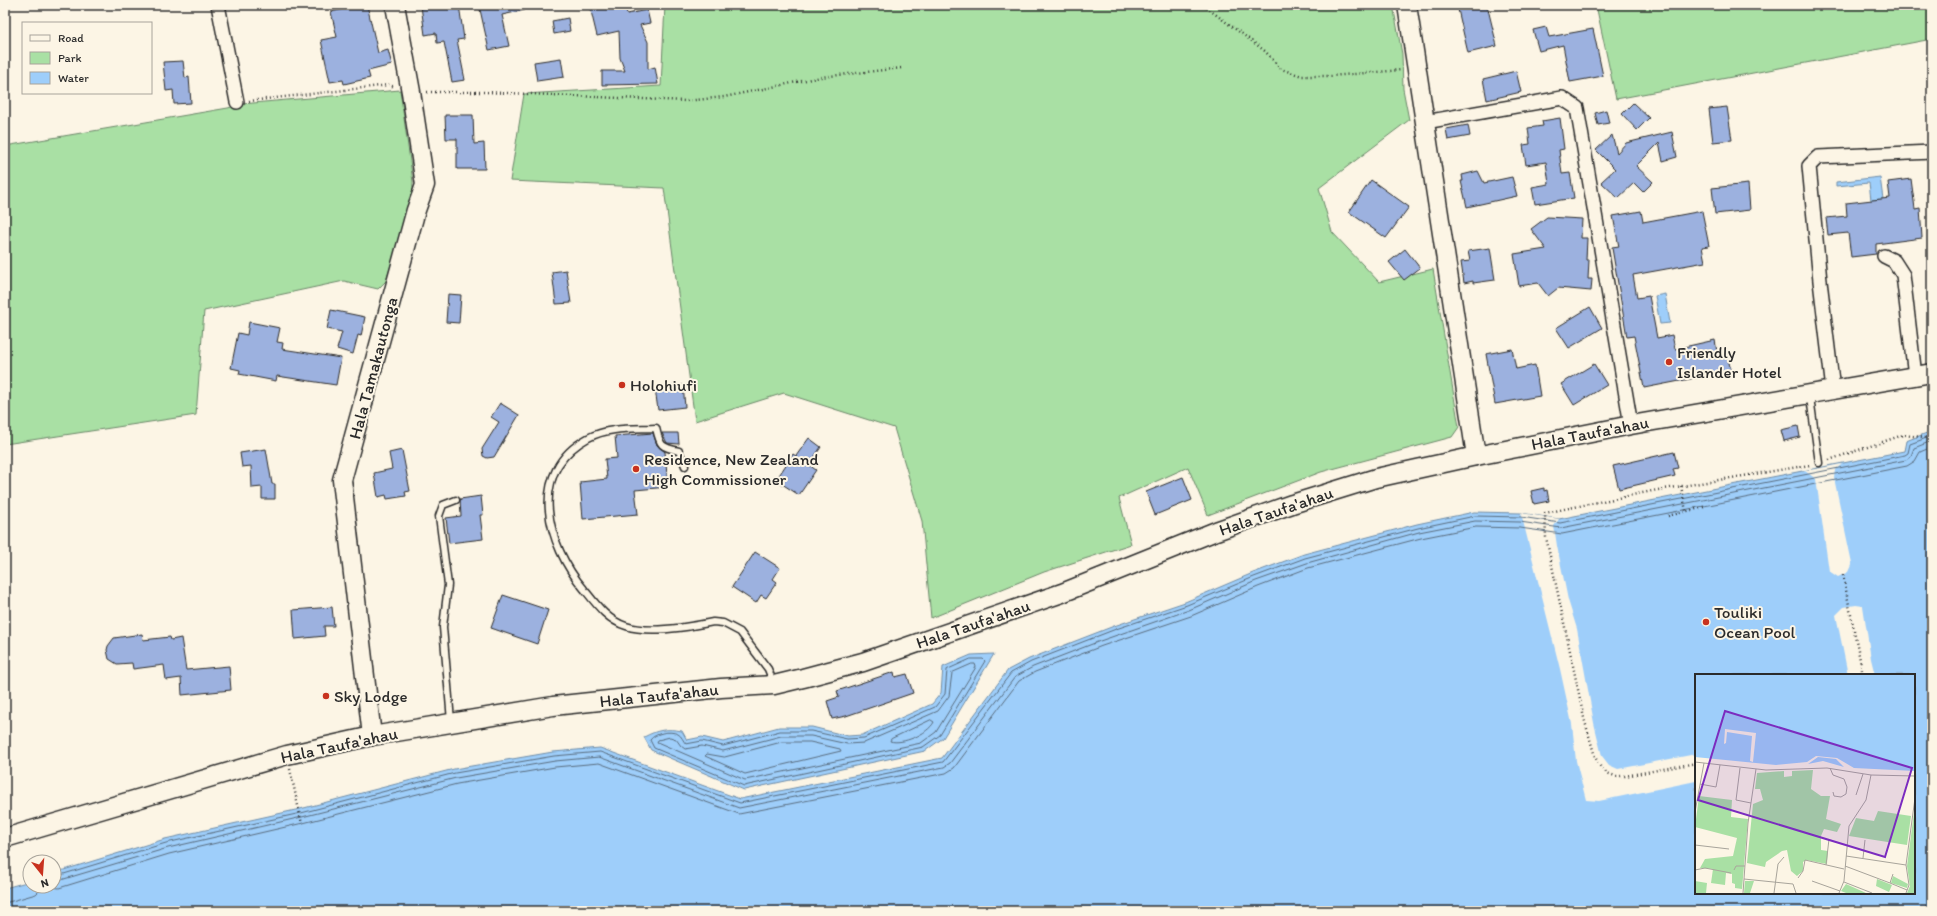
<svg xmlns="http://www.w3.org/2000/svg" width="1937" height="916" font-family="Itim,sans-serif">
  <rect width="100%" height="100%" fill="#fcf5e5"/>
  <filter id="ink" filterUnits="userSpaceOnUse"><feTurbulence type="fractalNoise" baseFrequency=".025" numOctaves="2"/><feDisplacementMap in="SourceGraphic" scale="8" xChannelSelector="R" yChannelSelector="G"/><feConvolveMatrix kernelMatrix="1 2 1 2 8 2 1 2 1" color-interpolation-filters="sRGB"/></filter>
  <g filter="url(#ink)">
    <g fill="#a9e0a4" stroke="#6a8668">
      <polygon points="665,5 1393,5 1402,54 1403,89 1409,120 1319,188 1332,232 1379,282 1433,269 1459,427 1452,437 1321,472 1208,515 1188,467 1119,498 1131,544 1044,572 931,618 922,521 894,428 784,393 695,421 664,188 510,181 524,94 661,86"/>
      <polygon points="1596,5 1932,5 1932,39 1616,99"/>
      <polygon points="400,90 413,182 412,200 386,281 378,289 344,281 204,311 196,415 5,444 5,146 228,108 242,104"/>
    </g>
    <g fill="#9ecefa" stroke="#708da7" fill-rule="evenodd">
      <polygon points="1880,177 1883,199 1871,200 1869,183 1836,186 1836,182"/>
      <polygon points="1665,294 1670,323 1660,324 1655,296"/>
      <path d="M 1932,431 L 1932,911 L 5,911 L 5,888 L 30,881 L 30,886 L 54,886 L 54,873 L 165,839 L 300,809 L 454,769 L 553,752 L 600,748 L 740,799 L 942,758 L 1008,670 L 1029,659 L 1114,626 L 1185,602 L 1253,573 L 1304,554 L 1417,524 L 1474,512 L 1521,513 L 1559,519 L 1904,451 L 1906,441 ZM 1696,675 L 1914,675 L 1914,893 L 1696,893 Z"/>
      <path d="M 994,654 L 943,738 L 925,751 L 744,790 L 651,750 L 644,737 C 657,730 667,728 682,731 L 687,740 L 702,737 L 723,742 L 779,727 L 812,727 L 848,736 L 862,735 L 932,704 L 941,693 L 943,667 L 971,655 Z"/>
    </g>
    <g fill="#fcf5e5">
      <polygon points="1842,464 1835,470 1834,478 1852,563 1848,572 1838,577 1829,571 1816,479 1805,471"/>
      <polygon points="1521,513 1559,519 1554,526 1557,546 1568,600 1577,629 1594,723 1602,756 1609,765 1618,769 1696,754 1696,781 1599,801 1586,800 1576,761 1572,724 1560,669"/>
      <polygon points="1856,605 1863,606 1871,659 1875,675 1848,675 1836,615 1844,607"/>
    </g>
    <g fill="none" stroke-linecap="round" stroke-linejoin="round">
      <g stroke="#596c7e" stroke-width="1">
        <path d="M 971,659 L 983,659 L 985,661 L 940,735 L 923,747 L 744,786 L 654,748 L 650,740 C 655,733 670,730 678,734 C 682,736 683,741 686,744 L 702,741 L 723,746 L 780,731 L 811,731 L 847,739 L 864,738 L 935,707 L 945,694 L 947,670 Z"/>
        <polygon points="972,664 975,664 976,667 936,732 921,743 745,780 657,742 658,740 670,737 676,739 681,746 685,749 702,746 723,751 781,736 811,736 847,744 864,743 938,711 949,696 952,673"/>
        <path d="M 931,720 L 934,722 C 928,734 902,745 890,741 L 891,739 Z"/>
        <polygon points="782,742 810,742 840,749 841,751 745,774 705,756 707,754 724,757"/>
        <polyline points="54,877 166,843 301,813 455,773 554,756 600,752 740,803 943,762 1011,673 1031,662 1116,629 1187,605 1254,577 1305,558 1418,528 1475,516 1521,517 1560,523 1905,455 1908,453 1910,444 1932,436"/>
        <polyline points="54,882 168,848 302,817 456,778 555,761 599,757 739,808 944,767 950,763 1015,677 1033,667 1100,641 1189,610 1256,581 1307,563 1419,532 1475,521 1520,522 1561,528 1906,460 1911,456 1914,448 1932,441"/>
        <polyline points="47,886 59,888 169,854 303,823 457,784 555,767 599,763 739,814 946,773 954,768 1019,681 1035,672 1102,646 1191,616 1258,587 1308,568 1421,538 1476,527 1520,528 1562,534 1907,466 1915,461 1920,452 1932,447"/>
        <polyline points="5,903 36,894 44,886"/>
      </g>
    </g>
    <g fill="#9cb1df" stroke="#2b2b2b">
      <polygon points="361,5 367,5 378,53 388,50 392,65 368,71 370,78 344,84 343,80 330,82 321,40 337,37 331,12"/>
      <polygon points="429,5 459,5 464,39 457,40 465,80 452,82 444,42 437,43 436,33 425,35 421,6"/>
      <polygon points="479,5 524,5 525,10 502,15 509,46 489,50"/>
      <polygon points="597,5 625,5 627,14 647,10 650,23 640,25 648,42 648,69 655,67 658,84 602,85 602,71 625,71 620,58 619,31 597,36 590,7"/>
      <polygon points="1457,5 1487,5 1497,46 1468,53"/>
      <polygon points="568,18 570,31 554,34 552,21"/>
      <polygon points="1546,27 1549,37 1593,29 1603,76 1570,82 1563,45 1539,51 1533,30"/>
      <polygon points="561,58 564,77 537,81 534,62"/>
      <polygon points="183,61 185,78 189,77 191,103 174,104 173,90 166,91 163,62"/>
      <polygon points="1516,71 1521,92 1487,100 1483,79"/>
      <polygon points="1633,103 1649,118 1637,130 1622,114"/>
      <polygon points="1727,107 1732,140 1713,142 1709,109"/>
      <polygon points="1606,110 1609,123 1598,125 1595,113"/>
      <polygon points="445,115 473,115 474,144 484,143 485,169 457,169 457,139 446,139"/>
      <polygon points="1560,118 1564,149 1559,150 1562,174 1570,173 1574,198 1535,204 1532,187 1549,184 1546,162 1526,165 1523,145 1530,144 1528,128 1543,126 1542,121"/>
      <polygon points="1468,125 1470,136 1448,140 1446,129"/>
      <polygon points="1672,132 1677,157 1663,161 1659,143 1636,166 1653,182 1643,192 1634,183 1618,198 1601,182 1615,169 1596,150 1612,135 1617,153 1626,143"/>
      <polygon points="1478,171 1484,183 1512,177 1517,196 1467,207 1461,181 1463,181 1462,175"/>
      <polygon points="1911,179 1915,209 1920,208 1922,238 1876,244 1876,254 1851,257 1848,233 1828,235 1826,218 1847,216 1846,203 1890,198 1888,182"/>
      <polygon points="1371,180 1409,207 1386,238 1349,212"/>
      <polygon points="1748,184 1750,210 1715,214 1712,188"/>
      <polygon points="1641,211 1643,222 1702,211 1709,246 1702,247 1705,262 1633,275 1637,298 1649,296 1657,338 1672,335 1675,349 1715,340 1717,352 1726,350 1731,371 1644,388 1634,336 1627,337 1612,248 1619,247 1613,216"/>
      <polygon points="1547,217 1582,219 1581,238 1587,238 1586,260 1589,260 1588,279 1592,279 1591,291 1558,288 1548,296 1538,283 1519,286 1514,254 1546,249 1531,229"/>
      <polygon points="1490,248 1495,280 1473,283 1473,281 1464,283 1461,262 1470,261 1468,251"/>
      <polygon points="1405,249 1420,268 1404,280 1389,262"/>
      <polygon points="566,270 571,303 556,304 552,272"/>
      <polygon points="448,294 461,295 459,323 446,322"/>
      <polygon points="1590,307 1602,328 1569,348 1556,328"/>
      <polygon points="331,310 365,317 361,336 358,335 353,354 337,349 342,332 327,329"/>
      <polygon points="249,322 280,328 277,342 283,343 282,349 341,358 336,385 277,376 276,381 239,374 240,370 231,368 238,333 247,335"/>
      <polygon points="1512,349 1516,369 1535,365 1540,396 1495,404 1486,354"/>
      <polygon points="1594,364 1607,385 1574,405 1561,384"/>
      <polygon points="683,385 685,407 658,410 655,388"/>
      <polygon points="500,403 519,415 494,457 487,458 483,456 482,449 499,422 491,417"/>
      <polygon points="1798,426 1800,437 1784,441 1781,430"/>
      <polygon points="653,433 657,445 665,452 668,487 635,490 638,514 583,519 580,482 607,479 605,459 617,458 615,436"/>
      <polygon points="662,433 678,433 679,444 667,443"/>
      <polygon points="809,438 821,447 809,465 816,470 799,495 776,480 793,454 796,456"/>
      <polygon points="266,449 272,484 275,484 275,499 262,499 262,487 252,488 251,466 242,467 240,453"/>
      <polygon points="402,450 410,491 405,492 406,496 387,499 386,495 378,497 374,473 392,469 389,453"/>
      <polygon points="1674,452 1678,468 1673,469 1675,476 1619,489 1613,466"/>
      <polygon points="1183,477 1192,500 1155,515 1146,492"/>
      <polygon points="1544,488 1544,491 1547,490 1549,501 1534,504 1531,491"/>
      <polygon points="481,496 483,515 480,515 483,539 449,543 446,518 461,516 460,499"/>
      <polygon points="755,552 780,568 773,579 777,582 766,598 761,595 756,603 732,587"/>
      <polygon points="503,595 548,610 537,644 491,628"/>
      <polygon points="332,607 334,626 324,626 325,636 295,639 293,610"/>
      <polygon points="142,634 143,640 170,637 171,640 181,638 186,670 229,666 231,690 182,695 181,678 166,680 164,665 133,669 132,663 117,664 109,659 107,650 108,646 114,638"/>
      <polygon points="894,672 895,677 907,674 913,693 846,716 832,719 827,701 839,697 837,691"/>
    </g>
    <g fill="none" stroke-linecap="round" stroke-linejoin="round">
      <g stroke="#2b2b2b" stroke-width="9">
        <g id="lane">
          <polyline points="1810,397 1819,463"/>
          <path d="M 685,466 L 679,451 C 661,447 660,446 656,428 C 633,429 608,427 588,438 C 526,472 547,545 584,589 C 596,604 607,620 626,626 C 649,634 689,627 713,622 L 723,623 L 740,632 L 768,669 L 774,684"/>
          <polyline points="451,721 443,627 448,585 439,516 443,505 456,500"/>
        </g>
      </g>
      <g stroke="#2b2b2b" stroke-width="16">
        <g id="street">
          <polyline points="218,5 237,102"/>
          <polyline points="1425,122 1562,98 1577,108 1631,425"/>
          <polyline points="1884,256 1894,261 1903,275 1915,376"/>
          <polyline points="1833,390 1820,281 1809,166 1818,157 1932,152"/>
        </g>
      </g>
      <g stroke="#2b2b2b" stroke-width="21">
        <g id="secondary">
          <polyline points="1407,5 1476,456"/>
          <polyline points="372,736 342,480 416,210 425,185 411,92 395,5"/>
          <polyline points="5,838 287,755 372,736 553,706 721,688 774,685 803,678 863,662 1062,593 1216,531 1292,504 1376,478 1476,456 1631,425 1932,373"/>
        </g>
      </g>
      <g stroke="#2b2b2b" stroke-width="2.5" stroke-dasharray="1 3" stroke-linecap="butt">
        <polyline points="1203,5 1265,51 1281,69 1302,76 1331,76 1401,70"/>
        <polyline points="427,92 485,92 686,101 724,97 821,77 902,68"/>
        <polyline points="249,101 389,85 395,87"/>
        <polyline points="1829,460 1903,435 1931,438"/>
        <polyline points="1681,486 1686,511"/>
        <polyline points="1668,516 1704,507"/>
        <polyline points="1843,575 1863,675"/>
        <polyline points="1696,763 1625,776 1615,776 1607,773 1601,768 1595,757 1584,718 1546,537 1545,513 1652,491 1810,465"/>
        <polyline points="290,769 302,824"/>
      </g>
      <use href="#lane" stroke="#fcf5e5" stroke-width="6"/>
      <use href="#street" stroke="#fcf5e5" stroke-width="13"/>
      <use href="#secondary" stroke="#fcf5e5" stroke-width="18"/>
    </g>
  </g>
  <g fill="#c8321e" stroke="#fcf5e5" stroke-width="1.5">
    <circle cx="1669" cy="362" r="4"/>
    <circle cx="622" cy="385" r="4"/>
    <circle cx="636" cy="469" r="4"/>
    <circle cx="1706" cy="622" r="4"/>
    <circle cx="326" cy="696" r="4"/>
  </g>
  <g text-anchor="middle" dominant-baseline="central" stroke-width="4" stroke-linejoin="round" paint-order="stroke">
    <g font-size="17" fill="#2b2b2b" stroke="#fcf5e5" text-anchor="start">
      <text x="1677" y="352">Friendly<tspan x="1677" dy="20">Islander Hotel</tspan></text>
      <text x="630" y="385">Holohiufi</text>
      <text x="644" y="459">Residence, New Zealand<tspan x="644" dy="20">High Commissioner</tspan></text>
      <text x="1714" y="612">Touliki<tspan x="1714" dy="20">Ocean Pool</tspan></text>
      <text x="334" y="696">Sky Lodge</text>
    </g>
    <g font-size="17" fill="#2b2b2b" stroke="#fcf5e5">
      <text transform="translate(373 368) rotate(-75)">Hala Tamakautonga</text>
      <text transform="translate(1590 433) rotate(-11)">Hala Taufa'ahau</text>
      <text transform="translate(1276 511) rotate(-19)">Hala Taufa'ahau</text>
      <text transform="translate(973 624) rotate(-19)">Hala Taufa'ahau</text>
      <text transform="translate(659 695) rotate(-6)">Hala Taufa'ahau</text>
      <text transform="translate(339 745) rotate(-12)">Hala Taufa'ahau</text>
    </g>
  </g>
  <g transform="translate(1695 674)">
    <rect width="220" height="220" fill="#fcf5e5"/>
    <path d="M 118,96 L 116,115 L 126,122 L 135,122 L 131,145 L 146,150 L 142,158 L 129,155 L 126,162 L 126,176 L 133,177 L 132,190 L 111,186 L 108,188 L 108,197 L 102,202 L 96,197 L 92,176 L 87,177 L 71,188 L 70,193 L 52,189 L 58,130 L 68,126 L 65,115 L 60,115 L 62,99 L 89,97 L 89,103 L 97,102 L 97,97 ZM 4,122 L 37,126 L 36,143 L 53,145 L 47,215 L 40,214 L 40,210 L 37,209 L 37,200 L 31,199 L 30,211 L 16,209 L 18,195 L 5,194 L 10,185 L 38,182 L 42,164 L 0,153 ZM 220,131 L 220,219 L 212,219 L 215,212 L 212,192 ZM 183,137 L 216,142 L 212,171 L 154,162 L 161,144 L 179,147 ZM 198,202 L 213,210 L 212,214 L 196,209 ZM 182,205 L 197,211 L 194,218 L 181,212 ZM 0,207 L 12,209 L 11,219 L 0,219 ZM 50,207 L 59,207 L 55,219 L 49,219 ZM 151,210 L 171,219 L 151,219 L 146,217 Z" fill="#a9e0a4"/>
    <path d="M 0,1 L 220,1 L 220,97 L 159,94 L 142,84 L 121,82 L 112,88 L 81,91 L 0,83 ZM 123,83 L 141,85 L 149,93 L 128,87 L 113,90 Z" fill="#9ecefa"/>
    <path d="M 30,55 L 61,59 L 58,88 L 55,87 L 57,62 L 32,58 L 31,69 L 29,70 Z" fill="#fcf5e5"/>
    <path fill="none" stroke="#a8a49b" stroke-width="1" d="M 0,88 L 71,96 L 132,94 L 176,101 L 220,102M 45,94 L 41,126 L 56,129M 135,94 L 138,101 L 149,105 L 152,113 L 151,120 L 146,123 L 139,122 L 138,118M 5,110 L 21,113 L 25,91M 161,121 L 168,100M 0,138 L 9,89M 0,171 L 34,175M 151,182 L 211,191M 168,184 L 170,166M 131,191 L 134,165M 150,192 L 195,209M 0,196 L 10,194 L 36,199M 39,196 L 41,192 L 50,192M 198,200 L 195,209 L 212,216M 103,204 L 108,197 L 110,186 L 149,195M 49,205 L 98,210 L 101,219M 117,207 L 145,217M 149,208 L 177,219M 48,219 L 53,149 L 61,95M 79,219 L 83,190 L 89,183M 144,219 L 149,207 L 154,152 L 171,126 L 176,101M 211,219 L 214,211 L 211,191 L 220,124"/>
    <path fill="#7b2cbf" fill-opacity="0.15" stroke="#7b2cbf" stroke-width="2" d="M 30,37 L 217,94 L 190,183 L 3,126 Z"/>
    <rect width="220" height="220" fill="none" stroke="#2b2b2b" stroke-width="2"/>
  </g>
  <rect width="1937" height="916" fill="none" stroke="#fcf5e5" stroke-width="20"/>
  <rect x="10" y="10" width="1917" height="896" fill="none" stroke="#2b2b2b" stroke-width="1.5" filter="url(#ink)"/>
  <rect x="22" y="22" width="130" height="72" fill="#fcf5e5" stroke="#a8a49b"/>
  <rect x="30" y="35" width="20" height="6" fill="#fcf5e5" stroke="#a8a49b"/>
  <text x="58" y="42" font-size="12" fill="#2b2b2b">Road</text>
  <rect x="30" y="52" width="20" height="12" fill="#a9e0a4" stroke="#a8a49b"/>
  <text x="58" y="62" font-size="12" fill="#2b2b2b">Park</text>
  <rect x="30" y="72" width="20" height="12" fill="#9ecefa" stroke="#a8a49b"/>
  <text x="58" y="82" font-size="12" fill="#2b2b2b">Water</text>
  <g transform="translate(42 874) rotate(163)"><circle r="19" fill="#fcf5e5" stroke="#a8a49b"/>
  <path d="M0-3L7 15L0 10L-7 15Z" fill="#c8321e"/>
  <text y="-6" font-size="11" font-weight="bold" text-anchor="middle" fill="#2b2b2b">N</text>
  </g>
</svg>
